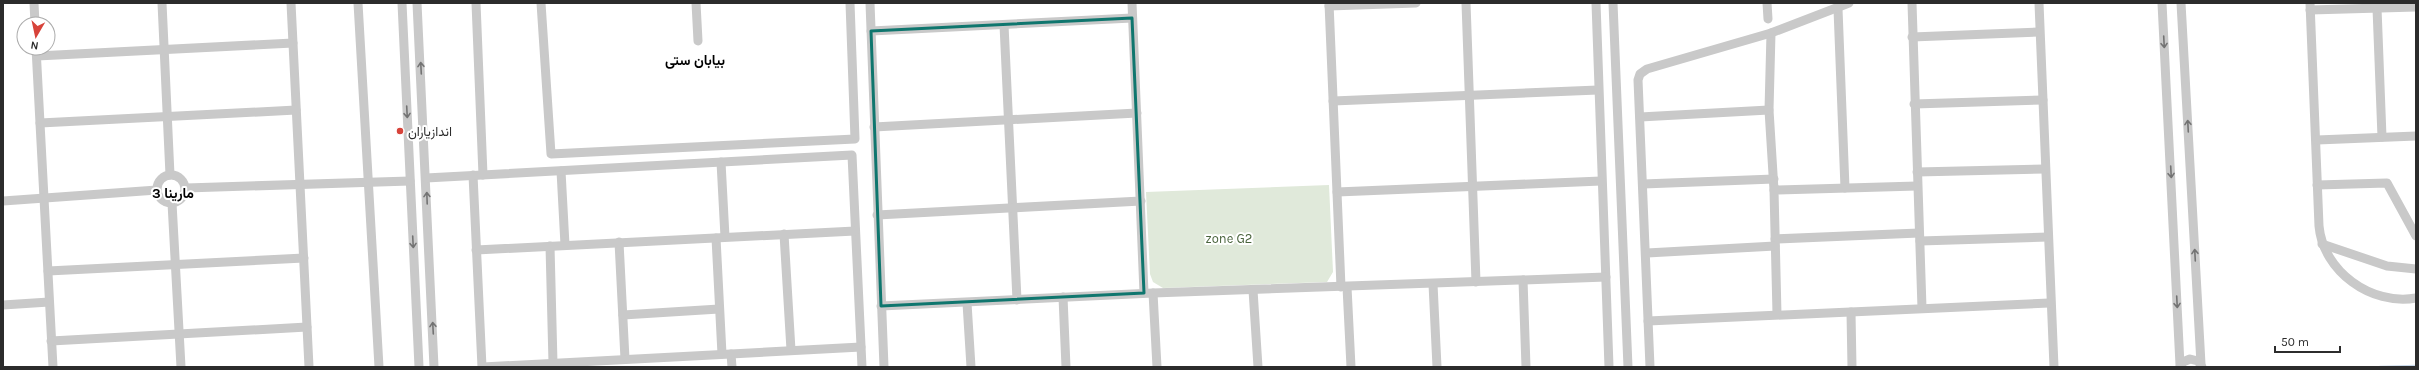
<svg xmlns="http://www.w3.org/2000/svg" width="2419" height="370" font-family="Karla,Vazirmatn,sans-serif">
  <rect width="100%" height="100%" fill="#fff"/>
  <polygon fill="#e0e9da" points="1329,185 1333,272 1327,282 1163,288 1153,282 1150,274 1146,192"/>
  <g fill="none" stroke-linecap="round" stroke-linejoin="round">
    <polyline stroke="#c7d7e8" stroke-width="2.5" points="2380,367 2416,366"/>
    <g stroke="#c9c9c9" stroke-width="9">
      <polyline points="34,3 35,24"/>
      <polyline points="162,3 170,175"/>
      <polyline points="291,3 309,367"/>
      <polyline points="358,3 379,367"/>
      <polyline points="402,3 419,367"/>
      <polyline points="417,3 434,367"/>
      <polyline points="476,3 483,175"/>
      <polyline points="541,3 551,154 855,139 850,3"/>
      <polyline points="696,3 698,41"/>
      <polyline points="870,3 884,367"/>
      <polyline points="1132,3 1144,293"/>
      <polyline points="1329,3 1341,287"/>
      <polyline points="1466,3 1476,282"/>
      <polyline points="1596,3 1609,367"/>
      <polyline points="1613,3 1628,367"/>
      <polyline points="1767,3 1768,19"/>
      <polyline points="1912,3 1922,308"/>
      <polyline points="2039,3 2054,367"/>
      <polyline points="2162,3 2180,365"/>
      <polyline points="2181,3 2201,364"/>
      <path d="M 2310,3 L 2319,226 C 2323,271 2371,306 2416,298"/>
      <polyline points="1329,6 1416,3"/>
      <polyline points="2377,8 2382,137"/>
      <polyline points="1838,9 1845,188"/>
      <polyline points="2310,10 2416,7"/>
      <polyline points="1004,25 1017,300"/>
      <polyline points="871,31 1132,18"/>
      <polyline points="1771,33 1769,110 1774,190 1777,314"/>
      <polyline points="1912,37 2039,32"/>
      <polyline points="36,48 53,367"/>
      <polyline points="37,56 293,43"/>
      <polyline points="1333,101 1598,90"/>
      <polyline points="1914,104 2043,100"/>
      <polyline points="1640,117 1769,110"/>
      <polyline points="40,123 296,110"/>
      <polyline points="874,127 1137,113"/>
      <polyline points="2317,140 2416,136"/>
      <polyline points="721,162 725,237"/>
      <polyline points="561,171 565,245"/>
      <polyline points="1917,172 2045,169"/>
      <circle cx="171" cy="189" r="14"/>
      <polyline points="473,175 482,367"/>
      <polyline points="426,178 852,155 862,367"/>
      <polyline points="1643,184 1774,179"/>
      <polyline points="2317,185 2387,183 2416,236"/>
      <polyline points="186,188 410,181"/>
      <polyline points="1774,190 1917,186"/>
      <polyline points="1337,192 1601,181"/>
      <polyline points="3,201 157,190"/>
      <polyline points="172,203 181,367"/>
      <polyline points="877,215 1141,201"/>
      <polyline points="784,234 791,350"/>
      <polyline points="716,238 722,354"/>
      <polyline points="1775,239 1919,233"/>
      <polyline points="1920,241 2048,237"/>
      <polyline points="619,242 625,359"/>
      <polyline points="2322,244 2387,266 2416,269"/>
      <polyline points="550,246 553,363"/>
      <polyline points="476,250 855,231"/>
      <polyline points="1647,253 1775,246"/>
      <polyline points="48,271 304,258"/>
      <polyline points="1523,280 1526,367"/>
      <polyline points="1433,284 1437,367"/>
      <polyline points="1347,287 1351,367"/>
      <polyline points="1253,290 1258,367"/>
      <polyline points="1153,293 1157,367"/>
      <polyline points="1063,297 1066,367"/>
      <polyline points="967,303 971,367"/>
      <polyline points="3,305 49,302"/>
      <polyline points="881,306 1153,293 1606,277"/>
      <polyline points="1851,312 1852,367"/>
      <polyline points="623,315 719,309"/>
      <polyline points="1648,321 2049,303"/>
      <polyline points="51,341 307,327"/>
      <polyline points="731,354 732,367"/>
      <polyline points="483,367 861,347"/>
      <polyline points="1650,367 1638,80 1640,74 1647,69 1771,33 1849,3"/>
      <polyline points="2180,367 2183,362 2190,359 2198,361 2202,367"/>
    </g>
  </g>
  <defs><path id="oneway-shaft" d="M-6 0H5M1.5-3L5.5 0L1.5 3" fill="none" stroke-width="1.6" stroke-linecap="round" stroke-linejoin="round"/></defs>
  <g stroke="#737373">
    <use href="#oneway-shaft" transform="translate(2164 42) rotate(87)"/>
    <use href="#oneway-shaft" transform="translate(421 68) rotate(-93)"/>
    <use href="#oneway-shaft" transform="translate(407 112) rotate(87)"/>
    <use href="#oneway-shaft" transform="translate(2188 126) rotate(-93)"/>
    <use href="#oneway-shaft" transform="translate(2171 172) rotate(87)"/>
    <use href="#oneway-shaft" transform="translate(427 198) rotate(-92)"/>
    <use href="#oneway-shaft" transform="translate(413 242) rotate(87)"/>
    <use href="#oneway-shaft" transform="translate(2195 255) rotate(-93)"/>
    <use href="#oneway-shaft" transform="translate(2177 302) rotate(87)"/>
    <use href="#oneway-shaft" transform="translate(433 328) rotate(-93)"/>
  </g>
  <path fill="none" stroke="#0f766e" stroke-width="3" stroke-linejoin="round" d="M 1132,18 L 1144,293 L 881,306 L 871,31 Z"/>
  <circle fill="#d7433a" stroke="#fff" stroke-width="1.5" cx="400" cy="131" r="4"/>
  <g text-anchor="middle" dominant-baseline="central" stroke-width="4" stroke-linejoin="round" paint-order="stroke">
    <g font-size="13" fill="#2c2c2c" stroke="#fff" text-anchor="start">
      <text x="408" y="131">اندازياران</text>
    </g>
    <g font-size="13" fill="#4a643d" stroke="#fff">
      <text x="1229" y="238">zone G2</text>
    </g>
    <g font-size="14" font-weight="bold" fill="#000" stroke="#fff">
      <text x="695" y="60">بیابان ستی</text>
      <text x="173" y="193">مارینا 3</text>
    </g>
  </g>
  <rect width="2419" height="370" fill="none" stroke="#2c2c2c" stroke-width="8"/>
  <g transform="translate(36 36) rotate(189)"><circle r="19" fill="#ffffff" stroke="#ababab"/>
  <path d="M0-3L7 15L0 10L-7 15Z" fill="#d7433a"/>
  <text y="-6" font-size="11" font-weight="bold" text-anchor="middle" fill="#2c2c2c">N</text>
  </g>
  <path d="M2275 346v6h65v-6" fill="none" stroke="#2c2c2c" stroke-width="2"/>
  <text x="2281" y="346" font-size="12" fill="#2c2c2c" stroke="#ffffff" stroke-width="3" paint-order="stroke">50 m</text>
</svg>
